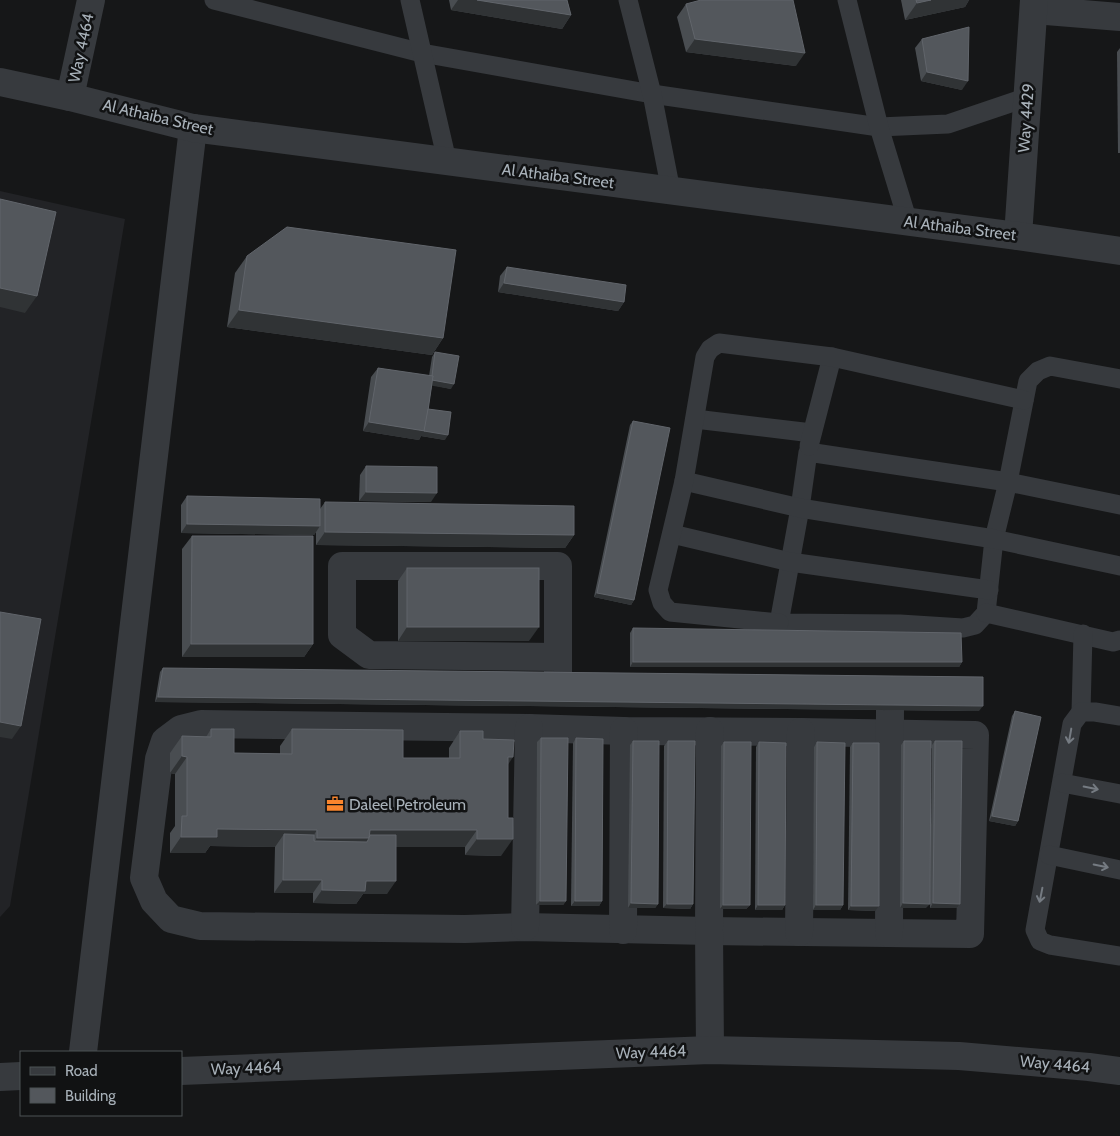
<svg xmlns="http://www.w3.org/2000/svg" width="1120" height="1136" font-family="Cabin,sans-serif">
  <rect width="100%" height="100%" fill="#161718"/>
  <polygon fill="#222326" points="0,191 125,219 10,906 0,917"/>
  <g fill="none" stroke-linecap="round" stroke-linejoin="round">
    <g stroke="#373a3e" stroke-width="19">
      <polyline points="214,0 422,53 652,94 879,127 948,124 1028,97"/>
      <polyline points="410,0 447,161"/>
      <polyline points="628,0 652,94 671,191"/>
      <polyline points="847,0 879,127 908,222"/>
      <polyline points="1120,379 1050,366 1038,371 1028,381 1008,482 994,539 986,613 975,625 963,628 900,624 779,623 800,508 808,452 1008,482 1120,505"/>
      <polyline points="695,419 812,433"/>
      <polyline points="809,446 832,357"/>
      <polyline points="684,481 800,508 994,539 1120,566"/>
      <polyline points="672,534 790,562 989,590"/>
      <polyline points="986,613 1113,642 1120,640"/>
      <polyline points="779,623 670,612 662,603 658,590 684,481 705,357 710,349 719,343 832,357 1024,400"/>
      <polyline points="1081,712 1083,634"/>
      <polyline points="1120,716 1095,712 1081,712 1072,724 1035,930 1040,941 1050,945 1120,956"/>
      <polyline points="1062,783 1120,794"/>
      <polyline points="1049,855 1120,870"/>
    </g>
    <g stroke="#373a3e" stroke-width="28">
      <polyline points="1034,10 1120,17"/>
      <polyline points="70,97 91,0"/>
      <polyline points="1018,236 1034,0"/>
      <polyline points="558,657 369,655 342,635 342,566 558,566 558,677"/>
      <polygon points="201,724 529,728 624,731 801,732 975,735 970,934 709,931 525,927 465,929 200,926 171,919 154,901 144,878 159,759 165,741 181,729"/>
      <polyline points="710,731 709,931 710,1050"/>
      <polyline points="525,927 529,728"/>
      <polyline points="623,930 624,731"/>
      <polyline points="799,932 801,732"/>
      <polyline points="889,933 890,710"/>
      <polyline points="83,1052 193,128"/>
    </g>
    <g stroke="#373a3e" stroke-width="28">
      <polyline points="0,82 70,97 193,128 1018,236 1120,251"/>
      <polyline points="181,1071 710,1050 959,1056 1089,1067 1120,1071"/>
      <polyline points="0,1077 21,1076"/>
    </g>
  </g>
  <g fill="#494d51">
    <polygon points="449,0 567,0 571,15 562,29 451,10"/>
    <polygon points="901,0 969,0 965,7 905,20"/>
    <polygon points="686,4 796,66 686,52 677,17"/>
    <polygon points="922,39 962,90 921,81 915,48"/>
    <polygon points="1120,48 1120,153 1118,153 1117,52"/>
    <polygon points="247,256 443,338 432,355 227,327 235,273"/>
    <polygon points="507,267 624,302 618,311 498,292 500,276"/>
    <polygon points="435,352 451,389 432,385 428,409 445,440 421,436 419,440 363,431 371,377 378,368 429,376 432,357"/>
    <polygon points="633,421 634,600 631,605 594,597 630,425"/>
    <polygon points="366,466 431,502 359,501 360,475"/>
    <polygon points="187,496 320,509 325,502 574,535 565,548 316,545 316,532 314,535 181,533 181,505"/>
    <polygon points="192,536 313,644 304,657 182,657 182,549"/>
    <polygon points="407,568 529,641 398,641 398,581"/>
    <polygon points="633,628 962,662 959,667 630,667 630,633"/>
    <polygon points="163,668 979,711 155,702 160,672"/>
    <polygon points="1015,711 1018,821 1015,826 989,821 1012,716"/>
    <polygon points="211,729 234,753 280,754 280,746 292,729 403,758 449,758 449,748 460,731 483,739 508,765 501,856 465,855 465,847 396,847 387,894 363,894 356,904 313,903 313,893 274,893 275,847 210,846 205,853 170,853 170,833 175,826 175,774 170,773 170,753 182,736 206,737"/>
    <polygon points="541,738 566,901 563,905 536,905 537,742"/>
    <polygon points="576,738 602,901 599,906 571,906 573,743"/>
    <polygon points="633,741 658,904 655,908 628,908 630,745"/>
    <polygon points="668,741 693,904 690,909 663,908 664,746"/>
    <polygon points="904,741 926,908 900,908 901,745"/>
    <polygon points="935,741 960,904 957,908 930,908 932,745"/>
    <polygon points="724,742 750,905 746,909 720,909 721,746"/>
    <polygon points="759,742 785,905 782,910 755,910 756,747"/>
    <polygon points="817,742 843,905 840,910 813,910 814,747"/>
    <polygon points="853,743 875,911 848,910 850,747"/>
  </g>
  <g fill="#303335">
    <polygon points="458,0 477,0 571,15 562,29 451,10"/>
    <polygon points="931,0 969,0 965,7 905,20 917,3"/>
    <polygon points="695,39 805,53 796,66 686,52"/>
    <polygon points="927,72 968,81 962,90 921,81"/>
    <polygon points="504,283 624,302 618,311 498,292"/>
    <polygon points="0,288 37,296 25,313 0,307"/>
    <polygon points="239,310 443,338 432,355 227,327"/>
    <polygon points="431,380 454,384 451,389 428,385"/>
    <polygon points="369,422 425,431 448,435 445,440 421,436 419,440 363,431"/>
    <polygon points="366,492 437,493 431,502 359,501"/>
    <polygon points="187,524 320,526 314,535 181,533"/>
    <polygon points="325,532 574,535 565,548 316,545"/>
    <polygon points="597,593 634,600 631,605 594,597"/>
    <polygon points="407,627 539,627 529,641 398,641"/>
    <polygon points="191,644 313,644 304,657 182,657"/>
    <polygon points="633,662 962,662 959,667 630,667"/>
    <polygon points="158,697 983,706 979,711 155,702"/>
    <polygon points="0,722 21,726 12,739 0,737"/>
    <polygon points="182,756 187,757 175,774 170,773"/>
    <polygon points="508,757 513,757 502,774"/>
    <polygon points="992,816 1018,821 1015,826 989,821"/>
    <polygon points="217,829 317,830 306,847 284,834 275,847 210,846 205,853 170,853 181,837"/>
    <polygon points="370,830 477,830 465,847 364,847 367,841 358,855 306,854 317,838"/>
    <polygon points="477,839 513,839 501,856 465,855"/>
    <polygon points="283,880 322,880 313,893 274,893"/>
    <polygon points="366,881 396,881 387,894 363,894 356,904 313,903 322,890"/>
    <polygon points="540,901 566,901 563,905 536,905"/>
    <polygon points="575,901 602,901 599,906 571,906"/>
    <polygon points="631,903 658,904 655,908 628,908"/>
    <polygon points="903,903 930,904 926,908 900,908"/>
    <polygon points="933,903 960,904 957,908 930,908"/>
    <polygon points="667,904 693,904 690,909 663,908"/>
    <polygon points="723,905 750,905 746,909 720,909"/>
    <polygon points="758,905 785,905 782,910 755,910"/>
    <polygon points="816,905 843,905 840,910 813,910"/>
    <polygon points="851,906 879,906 875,911 848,910"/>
  </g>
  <g fill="#53575c" stroke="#61656b">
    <polygon points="477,0 567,0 571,15"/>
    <polygon points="701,0 793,0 805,53 695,39 686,4"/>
    <polygon points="916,0 931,0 917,3"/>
    <polygon points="969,27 968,81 927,72 922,39"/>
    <polygon points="0,199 56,212 37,296 0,288"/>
    <polygon points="287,227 456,250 443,338 239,310 247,256"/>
    <polygon points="507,267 626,285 624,302 504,283"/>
    <polygon points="435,352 459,356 454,384 432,380 433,376 432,376"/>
    <polygon points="378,368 433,376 425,431 369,422"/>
    <polygon points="428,409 451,412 448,435 424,431"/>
    <polygon points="633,421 670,428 634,600 597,593"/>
    <polygon points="366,466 437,467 437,493 366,492"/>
    <polygon points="187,496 320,499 320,526 187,524"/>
    <polygon points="325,502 574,506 574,535 325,532"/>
    <polygon points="192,536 313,536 313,644 191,644"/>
    <rect x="407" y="568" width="132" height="59"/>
    <polygon points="0,612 41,619 21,726 0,722"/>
    <polygon points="633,628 961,633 962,662 633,662"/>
    <polygon points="163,668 983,677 983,706 158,697"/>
    <polygon points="1015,711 1041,717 1018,821 992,816"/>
    <polygon points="211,729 234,729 234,753 292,754 292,729 403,730 403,758 460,758 460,731 483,731 483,739 514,740 513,757 508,757 508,818 513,818 513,839 477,839 477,830 370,830 369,838 317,838 317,830 217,829 217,837 181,837 182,816 187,816 187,757 182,756 182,736 211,737"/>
    <polygon points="541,738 568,738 566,901 540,901"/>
    <polygon points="576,738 603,739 602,901 575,901"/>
    <polygon points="633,741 659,741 658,904 631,903"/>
    <polygon points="668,741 695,741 693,904 667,904"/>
    <polygon points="904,741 931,741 930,904 903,903"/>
    <polygon points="935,741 962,741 960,904 933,903"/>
    <polygon points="724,742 751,742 750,905 723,905"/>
    <polygon points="759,742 786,743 785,905 758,905"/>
    <polygon points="817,742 845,743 843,905 816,905"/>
    <polygon points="853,743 879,743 879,906 851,906"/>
    <polygon points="284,834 314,835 314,841 367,842 369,838 370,835 396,835 396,881 366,881 365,891 322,890 322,880 283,880"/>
  </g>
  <defs><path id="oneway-shaft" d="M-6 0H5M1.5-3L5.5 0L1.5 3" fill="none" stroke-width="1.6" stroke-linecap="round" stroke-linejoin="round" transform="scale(1.25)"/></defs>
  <g stroke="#757b82">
    <use href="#oneway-shaft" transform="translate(1070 736) rotate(100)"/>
    <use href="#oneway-shaft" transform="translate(1091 788) rotate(11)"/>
    <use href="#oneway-shaft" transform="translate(1101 866) rotate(12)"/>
    <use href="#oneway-shaft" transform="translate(1041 895) rotate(101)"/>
  </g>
  <defs>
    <g id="office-bare" transform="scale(1.35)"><path d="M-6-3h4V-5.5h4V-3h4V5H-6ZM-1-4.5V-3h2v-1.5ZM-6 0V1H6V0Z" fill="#fa852d" stroke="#111213" stroke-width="2.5" paint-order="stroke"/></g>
  </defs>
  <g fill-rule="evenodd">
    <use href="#office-bare" x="335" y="804"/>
  </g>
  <g text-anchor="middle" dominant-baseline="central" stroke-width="5" stroke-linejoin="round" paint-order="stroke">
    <g font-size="16" fill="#a8b1b9" stroke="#111213">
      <text transform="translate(81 48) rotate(-78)">Way 4464</text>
      <text transform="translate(158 117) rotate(13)">Al Athaiba Street</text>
      <text transform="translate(1026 118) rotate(-86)">Way 4429</text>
      <text transform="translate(558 176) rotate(7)">Al Athaiba Street</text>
      <text transform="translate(960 228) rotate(7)">Al Athaiba Street</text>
      <text transform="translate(651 1052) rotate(-2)">Way 4464</text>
      <text transform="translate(1055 1064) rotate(5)">Way 4464</text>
      <text transform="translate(246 1068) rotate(-2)">Way 4464</text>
    </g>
    <g font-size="16" fill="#a8b1b9" stroke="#111213" text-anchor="start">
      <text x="349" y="804">Daleel Petroleum</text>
    </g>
  </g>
  <rect x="20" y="1051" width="162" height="65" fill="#111213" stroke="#4d5255"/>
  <rect x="30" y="1067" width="25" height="8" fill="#373a3e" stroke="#4d5255"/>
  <text x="65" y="1076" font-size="15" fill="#a8b1b9">Road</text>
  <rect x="30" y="1088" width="25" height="15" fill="#53575c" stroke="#4d5255"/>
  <text x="65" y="1101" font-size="15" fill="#a8b1b9">Building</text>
</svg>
